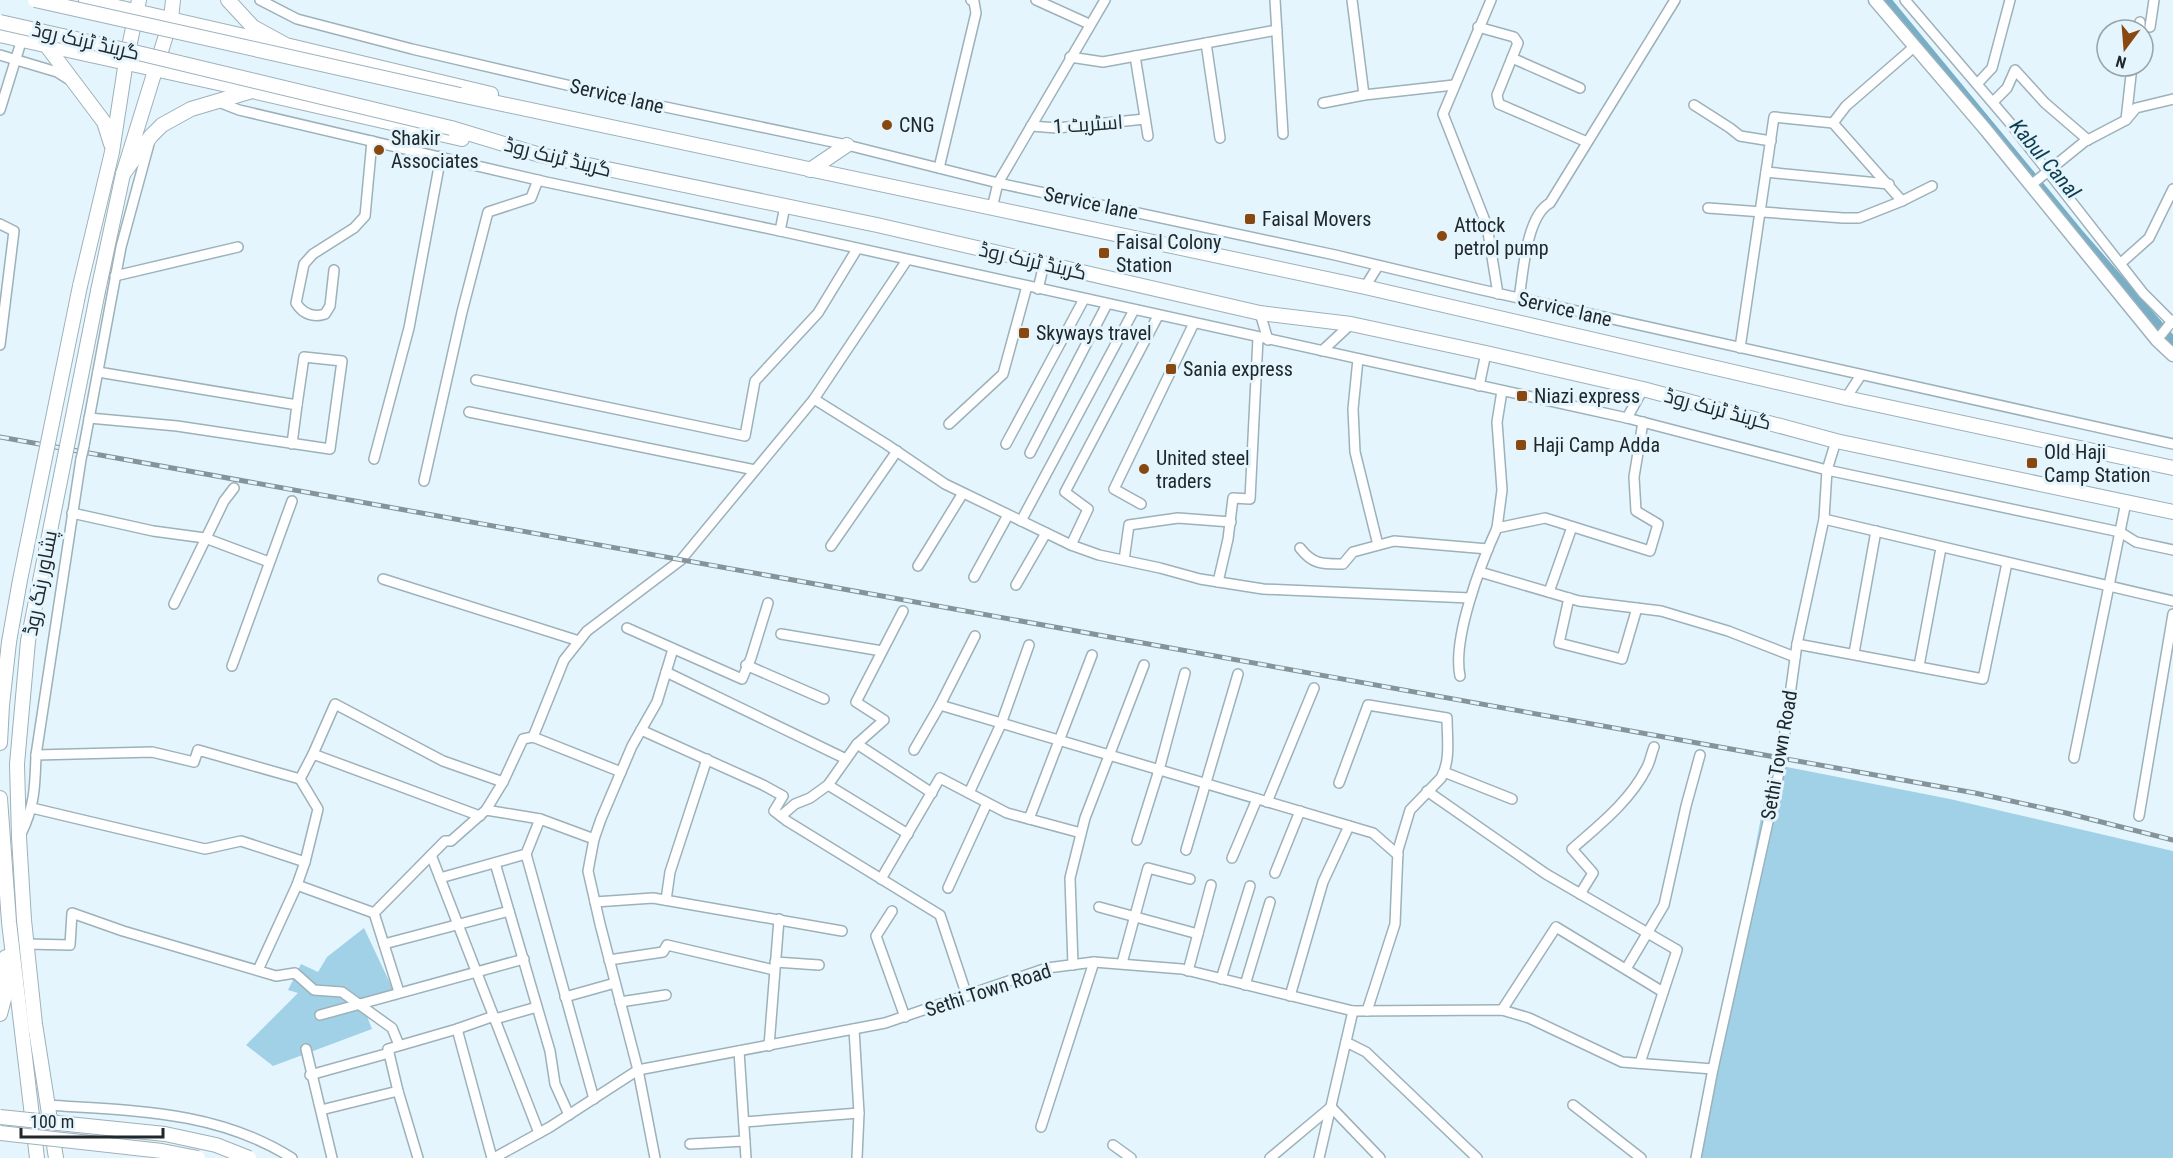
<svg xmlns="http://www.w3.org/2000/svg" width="2173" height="1158" font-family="'Roboto Condensed',Cairo,sans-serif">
  <rect width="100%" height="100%" fill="#e4f5fd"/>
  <g fill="#a1d1e7">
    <polygon points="1771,764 1950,799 2173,851 2173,1158 1697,1158"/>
    <polygon points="364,928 398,1000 363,1006 372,1029 273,1066 246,1045 298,993 288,990 301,964 318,972 327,957"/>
  </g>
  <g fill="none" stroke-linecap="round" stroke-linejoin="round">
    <polyline stroke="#78aec6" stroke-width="10" points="1886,0 2078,233 2173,342"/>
    <g stroke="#9db1ba" stroke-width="12">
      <g id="minor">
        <polyline points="260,0 297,19 412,49 627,99 847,145 998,183 1335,255 1478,289 2173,444"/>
        <polyline points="1036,0 1089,24"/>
        <polyline points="1275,0 1283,134"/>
        <polyline points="1352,0 1364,95"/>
        <polyline points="1491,0 1443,114 1487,226 1498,294"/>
        <polyline points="1905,0 2010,123 2143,293 2173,323"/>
        <polyline points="1478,27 1514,37 1518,43 1497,95 1499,104 1587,142"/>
        <polyline points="2150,27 2154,0"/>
        <polyline points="2140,30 2140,22"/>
        <polyline points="1206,43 1220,138"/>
        <polyline points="0,55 57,72 68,79"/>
        <polyline points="1135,56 1148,136"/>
        <polyline points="1070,57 1103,62 1277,30"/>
        <polyline points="1512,58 1580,88"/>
        <polyline points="1977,84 1992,68 2010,0"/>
        <polyline points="216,101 239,110 546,182 780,231 1627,418 1827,470 2120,532 2136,542 2173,550"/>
        <polyline points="1993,102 2007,88 2015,70 2045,103 2088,140"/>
        <polyline points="1323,103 1364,95 1454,85"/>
        <polyline points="1694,105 1730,128 1740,136 1771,141"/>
        <polyline points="0,110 22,39"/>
        <polyline points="2126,120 2136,108 2173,99"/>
        <polyline points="1031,126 1057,128 1145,119"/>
        <polyline points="939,168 976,13 974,2 971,0"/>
        <polyline points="1766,172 1889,184"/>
        <polyline points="2031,185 2084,142 2126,120 2132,66"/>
        <polyline points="1902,201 1932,186"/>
        <polyline points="992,208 998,183 1105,0"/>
        <polyline points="1708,208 1843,218 1859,218 1902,201 1833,123"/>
        <polyline points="0,224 14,231 0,345"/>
        <polyline points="780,231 785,206"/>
        <polyline points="2121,263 2149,238 2173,189"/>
        <path d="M 334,270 L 330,306 L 325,314 C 313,318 303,314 296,303 L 304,264 L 313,254 L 354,228 L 365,216 L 372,141"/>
        <polyline points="115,276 238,247"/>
        <polyline points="1365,287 1378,266"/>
        <polyline points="1038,289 1044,264"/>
        <path d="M 1519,299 C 1523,274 1526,216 1550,203 L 1675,0"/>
        <polyline points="1260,313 1268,340"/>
        <polyline points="2157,340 2173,320"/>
        <polyline points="1740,348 1774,117 1833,123 1846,106 1914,47"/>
        <polyline points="1322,351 1351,324"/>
        <polyline points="1358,359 1353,409 1355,452 1378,545"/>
        <polyline points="98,372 297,405 292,444"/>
        <polyline points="476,380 745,436 755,381 818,313 857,249"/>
        <polyline points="1479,386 1486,353"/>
        <polyline points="1846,398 1861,375"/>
        <polyline points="814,399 886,444 945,484 1071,545 1099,555 1160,568 1200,579 1263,589 1470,598"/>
        <polyline points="469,412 755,470"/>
        <polyline points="89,418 177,426 330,449 342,361 304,357 297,405"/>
        <polyline points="1627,418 1643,389"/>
        <polyline points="949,424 1003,374 1027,286"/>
        <polyline points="1006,444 1084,299"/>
        <polyline points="84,446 121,247 149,144"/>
        <polyline points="1030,453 1107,304"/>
        <polyline points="374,459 409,328 441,156"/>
        <polyline points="424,481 462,312 488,212 531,198 538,180"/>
        <polyline points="1141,504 1114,489 1194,323"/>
        <polyline points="72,513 153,531 205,538 269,562"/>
        <polyline points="1824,519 2173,601"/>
        <polyline points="1021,521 1134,310"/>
        <polyline points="1497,528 1502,490 1497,422 1502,391"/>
        <polyline points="1071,545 1088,509 1065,492 1158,316"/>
        <polyline points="831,546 897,451"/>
        <path d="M 1300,548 C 1313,565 1323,564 1343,564 L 1353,552 L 1394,541 L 1488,549"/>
        <polyline points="1124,560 1129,525 1178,518 1231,522"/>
        <polyline points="918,566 963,493"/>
        <polyline points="1480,572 1579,601 1661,611 1728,631 1795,657"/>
        <polyline points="974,577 1008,515"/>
        <polyline points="383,579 579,641"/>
        <polyline points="1218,582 1228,539 1233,498 1250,499 1258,338"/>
        <polyline points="1016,585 1046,533"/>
        <polyline points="1549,592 1572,527"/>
        <polyline points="1569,598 1559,643 1622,659 1637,608"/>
        <polyline points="174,604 224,501 234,488"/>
        <polyline points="627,628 742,679 751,658 768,603"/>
        <polyline points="781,634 882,651"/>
        <polyline points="1797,644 1983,679 2007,563"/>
        <polyline points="1854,653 1876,531"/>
        <polyline points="746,665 824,699"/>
        <polyline points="232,666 292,501"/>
        <polyline points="1919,666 1941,548"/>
        <polyline points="666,672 846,759"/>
        <path d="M 1460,676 C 1452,639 1481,563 1497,528 L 1545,518 L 1650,551 L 1658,524 L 1636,511 L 1634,477 L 1643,422"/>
        <polyline points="940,705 1373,833 1398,855"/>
        <polyline points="641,730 763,785 783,796 774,811 787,821 940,915 967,996"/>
        <polyline points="533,737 564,660 587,631 681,560 814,399 907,260"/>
        <polyline points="857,744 932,793"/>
        <polyline points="914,750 940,705 975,636"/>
        <polyline points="313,754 335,704 443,761 503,782"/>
        <polyline points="36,755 152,752 194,762 198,750 300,779 313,754 480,816"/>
        <polyline points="2074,758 2126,502"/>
        <polyline points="1444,772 1512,799"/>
        <polyline points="300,779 318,809 305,862"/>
        <path d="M 1339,783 L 1368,705 L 1447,718 C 1447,738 1451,760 1441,778 L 1410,810 L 1398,850 L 1395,924 L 1367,1011"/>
        <polyline points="828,785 908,834"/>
        <polyline points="1427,791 1546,874 1677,950 1640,1063"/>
        <polyline points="969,793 1001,724 1029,645"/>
        <polyline points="1267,802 1314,688"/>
        <polyline points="32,808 205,849 241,841 305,862 297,885"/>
        <polyline points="486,810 503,782 523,739 533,737 621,772"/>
        <polyline points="781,816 795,804 810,798 828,785 857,744 884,720 856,702 903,611"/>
        <polyline points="2139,816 2173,614"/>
        <polyline points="1029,819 1092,655"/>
        <path d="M 21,834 C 35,806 35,785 36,755 L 81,459"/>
        <polyline points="1137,840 1159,770 1185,673"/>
        <polyline points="1186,850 1238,674"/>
        <polyline points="526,854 594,1099"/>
        <polyline points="431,855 539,1133"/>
        <polyline points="1232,858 1257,799"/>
        <polyline points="495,863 550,1051 555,1084 569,1115"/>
        <polyline points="1275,873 1300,811"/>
        <polyline points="440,878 526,854 540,819"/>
        <polyline points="881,879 940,778 1007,813 1081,833"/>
        <polyline points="948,888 987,803"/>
        <path d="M 1580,894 L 1593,873 L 1572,849 C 1598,826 1630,801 1646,769 C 1650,763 1651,754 1654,747"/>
        <polyline points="666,900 670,872 707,759"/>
        <polyline points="595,902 653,898 842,931"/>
        <polyline points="1099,907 1198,934"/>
        <polyline points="892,911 876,936 905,1017"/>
        <polyline points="374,913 399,992"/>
        <polyline points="27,944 70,945 72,913 123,931 276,976 295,973 314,990 342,992 392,1028 399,1045"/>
        <polyline points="384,944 509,911"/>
        <polyline points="609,960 663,952 667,945 774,970"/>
        <polyline points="775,962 819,965"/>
        <polyline points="1122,963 1148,868 1190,879"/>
        <polyline points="1073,965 1070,878 1085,818 1144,665"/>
        <polyline points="1626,969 1664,905 1686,806 1700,755"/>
        <polyline points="258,970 297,885 374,913 445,841 451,841 486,810 540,819 594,839"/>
        <polyline points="1188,971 1211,885"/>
        <polyline points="1221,979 1250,886"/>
        <polyline points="1245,985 1270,902"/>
        <polyline points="1290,996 1323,882 1349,826"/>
        <polyline points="565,997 615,983"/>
        <polyline points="620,1002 666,995"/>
        <polyline points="1502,1010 1556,927 1663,992"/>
        <polyline points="320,1015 524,959"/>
        <polyline points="495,1019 537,1007"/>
        <polyline points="457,1029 492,1158"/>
        <polyline points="854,1029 859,1113 857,1158"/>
        <polyline points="1346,1042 1366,1052 1477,1158"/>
        <polyline points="769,1046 779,919"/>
        <polyline points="306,1049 332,1158"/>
        <polyline points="739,1051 746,1158"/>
        <polyline points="310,1075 389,1053"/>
        <path d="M 47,1105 C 133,1111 216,1110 292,1158"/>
        <polyline points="1573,1105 1641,1158"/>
        <polyline points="321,1110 398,1091"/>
        <polyline points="744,1122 859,1113"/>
        <polyline points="1041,1127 1094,962"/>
        <polyline points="690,1144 745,1141"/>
        <polyline points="1113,1145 1131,1158"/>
        <polyline points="418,1158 398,1091 388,1049 457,1029 494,1016"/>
        <polyline points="494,1158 550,1127 638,1070 885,1023 1047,968 1094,962 1182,969 1353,1011 1502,1010 1529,1018 1622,1062 1713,1069"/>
        <polyline points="655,1158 638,1070 600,924 588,871 594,839 601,819 632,746 657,702 673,649"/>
        <polyline points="1270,1158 1331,1107 1380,1158"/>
        <polyline points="1319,1158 1353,1011"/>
        <polyline points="1696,1158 1713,1069 1780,768 1797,644 1824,519 1827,470 1836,441"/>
      </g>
    </g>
    <g stroke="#9db1ba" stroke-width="15">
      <polyline id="major" points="1875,0 1986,130 2157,340 2173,355"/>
    </g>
    <g stroke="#9db1ba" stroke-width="16">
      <g id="highway">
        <polyline points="86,0 271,42"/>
        <polyline points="228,0 253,27 286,45 491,94"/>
        <polyline points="0,35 250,90"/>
        <polyline points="46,45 104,122 111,144"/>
        <polyline points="460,95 1365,287 1846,398 2173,468"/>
        <polyline points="451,128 540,155 877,225 1260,313 1351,324 1486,353 1643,389 1836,441 2173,512"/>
        <polyline points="810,170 847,145"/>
        <polyline points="123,174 151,136 162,125 191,109 252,91 462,139"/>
        <polyline points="80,286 112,152 126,61 139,0"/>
        <polyline points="98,291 123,174 171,19 173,0"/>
        <polyline points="28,641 17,764 19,837 24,920 35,1024 56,1158"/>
        <polyline points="0,743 2,705 9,642"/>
        <polyline points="0,798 9,922 37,1158"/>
        <polyline points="0,1014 4,999 6,957"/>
      </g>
    </g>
    <use href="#minor" stroke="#fff" stroke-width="9"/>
    <use href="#major" stroke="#fff" stroke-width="12"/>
    <use href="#highway" stroke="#fff" stroke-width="14"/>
    <g stroke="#869399" stroke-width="5">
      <polyline id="rail" points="0,437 1975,793 2066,813 2173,840"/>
    </g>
    <use href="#rail" stroke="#e4f5fd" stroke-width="3" stroke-dasharray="9" stroke-linecap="butt"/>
    <g stroke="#9db1ba" stroke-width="12" stroke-linecap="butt">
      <polyline id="minor-bridge" points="81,459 84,446"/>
    </g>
    <g stroke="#9db1ba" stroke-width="16" stroke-linecap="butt">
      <g id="highway-bridge">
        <polyline points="35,0 460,95"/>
        <polyline points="0,22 134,52 451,128"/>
        <polyline points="28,641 98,291"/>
        <polyline points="9,642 20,580 80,286"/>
        <polyline points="0,1117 165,1134 216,1145 249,1158"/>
        <polyline points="0,1133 162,1151 198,1158"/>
      </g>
    </g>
    <use href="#minor-bridge" stroke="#fff" stroke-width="9"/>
    <use href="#highway-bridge" stroke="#fff" stroke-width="14"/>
  </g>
  <g fill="#88480f" stroke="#e4f5fd" stroke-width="2">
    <circle cx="887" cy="125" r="6"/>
    <circle cx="379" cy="150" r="6"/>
    <rect x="1244" y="213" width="12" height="12" rx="3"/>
    <circle cx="1442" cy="236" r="6"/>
    <rect x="1098" y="247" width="12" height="12" rx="3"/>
    <rect x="1018" y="327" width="12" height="12" rx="3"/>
    <rect x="1165" y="363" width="12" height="12" rx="3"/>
    <rect x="1516" y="390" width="12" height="12" rx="3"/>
    <rect x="1515" y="439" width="12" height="12" rx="3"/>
    <rect x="2026" y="457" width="12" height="12" rx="3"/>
    <circle cx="1144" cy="469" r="6"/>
  </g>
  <g text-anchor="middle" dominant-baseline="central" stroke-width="6" stroke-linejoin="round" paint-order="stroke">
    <g font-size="20" fill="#20282c" stroke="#e4f5fd">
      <text transform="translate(86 41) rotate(13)">گرینڈ ٹرنک روڈ</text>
      <text transform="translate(617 96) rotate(13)">Service lane</text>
      <text transform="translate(1088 124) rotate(-4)">اسٹریٹ 1</text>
      <text transform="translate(558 157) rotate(14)">گرینڈ ٹرنک روڈ</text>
      <text transform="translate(1091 203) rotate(12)">Service lane</text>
      <text transform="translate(1033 261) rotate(13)">گرینڈ ٹرنک روڈ</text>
      <text transform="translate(1565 309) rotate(13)">Service lane</text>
      <text transform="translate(1718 409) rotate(15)">گرینڈ ٹرنک روڈ</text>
      <text transform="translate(40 583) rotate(-79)">پشاور رنگ روڈ</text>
      <text transform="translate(1779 755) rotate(-80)">Sethi Town Road</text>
      <text transform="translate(988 990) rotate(-18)">Sethi Town Road</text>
    </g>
    <g font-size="20" fill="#20282c" stroke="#e4f5fd" text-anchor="start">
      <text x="899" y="125">CNG</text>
      <text x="391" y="138">Shakir<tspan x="391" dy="23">Associates</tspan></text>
      <text x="1262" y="219">Faisal Movers</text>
      <text x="1454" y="225">Attock<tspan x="1454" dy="23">petrol pump</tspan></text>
      <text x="1116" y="242">Faisal Colony<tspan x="1116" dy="23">Station</tspan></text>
      <text x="1036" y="333">Skyways travel</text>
      <text x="1183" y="369">Sania express</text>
      <text x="1534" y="396">Niazi express</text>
      <text x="1533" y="445">Haji Camp Adda</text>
      <text x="2044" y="452">Old Haji<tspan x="2044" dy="23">Camp Station</tspan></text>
      <text x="1156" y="458">United steel<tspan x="1156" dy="23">traders</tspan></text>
    </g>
    <g font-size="21" font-style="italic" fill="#0d3c4e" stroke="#e4f5fd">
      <text transform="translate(2045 159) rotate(50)">Kabul Canal</text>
    </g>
  </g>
  <g transform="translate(2125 48) rotate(196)"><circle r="28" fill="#e4f5fd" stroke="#96a3a9" stroke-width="1.5"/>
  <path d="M0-4.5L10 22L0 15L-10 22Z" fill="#88480f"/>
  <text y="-9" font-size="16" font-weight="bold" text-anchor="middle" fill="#20282c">N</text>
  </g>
  <path d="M21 1128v9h142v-9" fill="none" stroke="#20282c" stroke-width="3"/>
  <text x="30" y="1128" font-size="18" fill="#20282c" stroke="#e4f5fd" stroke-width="4.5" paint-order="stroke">100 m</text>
</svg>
